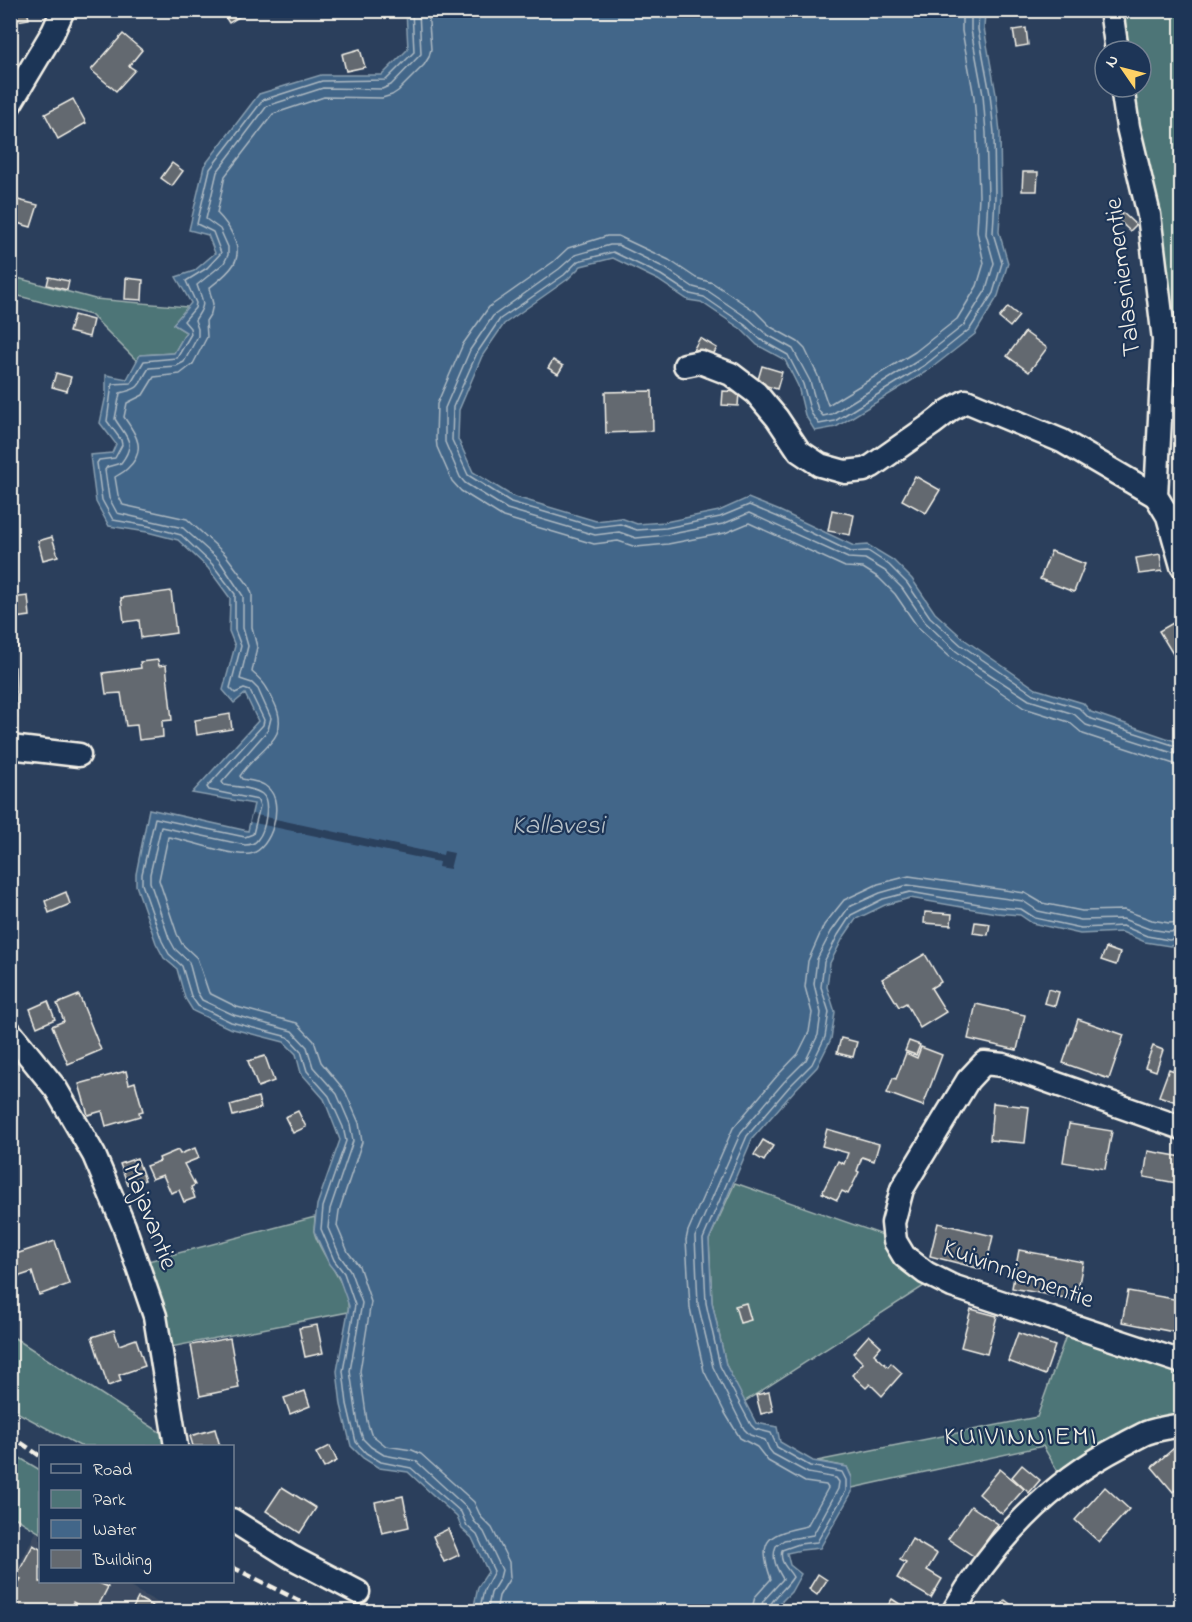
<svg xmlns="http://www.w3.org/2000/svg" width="1192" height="1622" font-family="'Indie Flower',sans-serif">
  <rect width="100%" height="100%" fill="#2b3f5c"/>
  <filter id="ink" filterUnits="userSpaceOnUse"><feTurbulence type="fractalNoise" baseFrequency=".0167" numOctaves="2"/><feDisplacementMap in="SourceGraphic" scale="12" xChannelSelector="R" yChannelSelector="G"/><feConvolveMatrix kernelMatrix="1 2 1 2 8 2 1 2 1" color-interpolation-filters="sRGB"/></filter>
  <g filter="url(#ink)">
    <polygon fill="#3c4c62" points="36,1532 40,1534 40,1582 121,1582 173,1611 11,1612 11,1581"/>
    <g fill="#4d7477" stroke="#a0b2b0" stroke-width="1.5">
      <polygon points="1122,11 1181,11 1181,417 1133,87 1141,87 1141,51 1128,51"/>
      <polygon points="10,276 95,299 188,307 173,324 186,332 174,353 140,355 137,361 91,315 11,294"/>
      <path d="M 735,1183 L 886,1236 C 896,1260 900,1275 927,1284 L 744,1402 L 726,1365 L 712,1302 L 709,1240 Z"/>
      <path d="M 315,1217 C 315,1221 314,1227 314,1231 C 319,1256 352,1286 348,1312 L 171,1347 L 148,1261 Z"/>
      <polygon points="1068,1330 1181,1368 1181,1415 1060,1475 1043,1446 852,1488 852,1478 847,1467 817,1461 1037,1417"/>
      <polygon points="10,1335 166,1436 167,1446 80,1446 11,1409"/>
      <polygon points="10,1452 40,1470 40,1533 11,1515"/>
    </g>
    <polygon fill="#426689" stroke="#899eaf" stroke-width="1.5" points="406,11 985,11 984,28 996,94 1000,133 1001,196 999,232 1008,263 998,296 975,334 929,370 836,427 815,431 805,415 798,386 785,360 757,345 741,329 701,302 688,300 658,280 613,258 581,266 568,279 504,324 482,356 459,410 458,439 473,472 512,496 596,521 621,518 637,524 665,522 719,511 748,498 780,511 854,546 868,545 893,560 912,579 935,613 965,640 1036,689 1083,703 1091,712 1181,743 1181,944 1170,946 1145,942 1122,932 1080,934 1032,923 1020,915 996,913 910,898 885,905 856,919 843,938 830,963 827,987 835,1012 831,1039 817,1067 794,1091 752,1139 709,1240 712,1302 726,1365 756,1423 777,1427 780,1442 813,1461 847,1467 852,1478 852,1492 820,1548 801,1550 787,1553 790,1565 801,1574 791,1592 772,1611 473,1611 478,1587 488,1572 472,1538 462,1529 457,1517 408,1472 379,1468 363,1458 351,1446 341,1405 337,1371 349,1306 338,1275 329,1264 314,1231 317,1205 340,1140 324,1099 301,1073 296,1054 284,1042 229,1028 193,1011 185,998 177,969 164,958 156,943 136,885 136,874 149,809 248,831 254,804 192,793 258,721 245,694 234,703 223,690 235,646 229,631 230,598 208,568 178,540 147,532 109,526 96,502 90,455 112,453 116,444 100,423 106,395 106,375 127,379 140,355 174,353 186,332 173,324 191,303 176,277 194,271 215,253 208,235 189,230 204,166 259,94 321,75 382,75 408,49"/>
    <polygon fill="#2b3f5c" points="252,814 443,855 444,851 454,853 450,869 438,867 439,862 250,822"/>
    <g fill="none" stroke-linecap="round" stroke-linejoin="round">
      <g stroke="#adb9c2" stroke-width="1.5">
        <polyline points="412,10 414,52 386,80 322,81 263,100 210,169 197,224 213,232 221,253 207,268 186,281 196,303 195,308 184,321 190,328 191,334 177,358 144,361 131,383 112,384 107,421 121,440 122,445 115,458 99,460 97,463 102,500 113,520 148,526 181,535 212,564 235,594 235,630 241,646 230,688 235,693 244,689 250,691 264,720 263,725 207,787 209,790 258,800 260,806 253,834 245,837 155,818 142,874 142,884 162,941 169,954 182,966 191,996 198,1006 231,1022 288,1037 301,1051 307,1071 329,1096 343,1127 346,1141 323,1207 321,1229 334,1260 344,1273 355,1305 343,1371 347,1404 356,1442 366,1453 381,1462 411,1468 461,1512 467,1526 477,1535 494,1571 484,1590 479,1612"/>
        <path d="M 419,10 L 421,54 L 391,85 L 382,89 L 323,88 L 267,106 L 217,172 L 206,219 L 220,229 L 228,247 L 228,255 L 224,263 L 197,285 C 203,303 207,303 195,320 L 198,329 L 198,336 L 184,362 L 176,366 L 149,368 C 137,386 143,388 120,393 L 115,419 C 126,437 137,442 121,463 L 107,467 L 105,470 L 109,498 L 117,513 L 183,528 L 219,560 L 243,596 L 243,628 L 248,646 L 240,679 L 252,683 L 258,689 L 271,718 L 268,730 L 222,782 L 224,785 C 235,787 253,787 262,794 C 271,801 265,831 258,839 C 255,844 250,845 245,845 L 161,827 L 150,874 L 150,882 L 169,938 L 175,949 L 189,962 L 197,992 L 202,1000 L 234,1015 L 292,1031 L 307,1047 L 313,1067 L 337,1094 L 350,1124 L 353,1141 L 330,1209 L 328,1228 L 340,1256 L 350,1270 L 362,1303 L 350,1371 L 358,1424 L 363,1439 L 371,1447 L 384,1455 L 416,1461 L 468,1509 L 474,1521 L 484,1532 L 502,1570 L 500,1578 L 491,1593 L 487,1612"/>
        <path d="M 428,10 L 431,49 L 429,57 L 424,65 L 398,91 L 392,95 L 382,98 L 324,97 L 273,114 L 225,176 L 217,213 C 228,224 244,247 234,264 C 228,274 218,281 209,288 L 213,304 L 211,313 L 206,321 L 207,337 L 193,364 L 180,374 L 154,377 L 143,395 L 127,403 L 124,417 C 137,435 147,451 127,469 C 123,473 119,474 115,477 L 118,495 L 123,505 L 187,519 L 225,554 L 249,586 L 252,594 L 252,627 L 257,647 L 252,672 C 264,682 267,687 274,702 C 293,740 257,749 240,776 L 242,779 C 251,781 261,781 268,788 C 285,802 272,850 250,854 C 232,857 189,840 168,837 L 159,880 L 177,934 L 182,944 L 197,958 L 209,993 L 237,1007 L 297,1023 L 314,1041 L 321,1062 L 345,1091 L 359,1123 L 362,1142 L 339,1211 L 337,1226 L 348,1252 L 359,1266 L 371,1302 L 360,1371 L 367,1421 L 371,1434 L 386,1446 L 412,1450 L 421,1454 L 474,1502 L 481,1517 L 492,1528 L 509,1562 L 510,1578 L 499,1596 L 496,1612"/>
        <polyline points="962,10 962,31 974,97 977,134 979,196 977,232 984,263 977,286 957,319 915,352 828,405 818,376 805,349 798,342 771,327 755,311 713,283 696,278 669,260 618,236 607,236 568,248 553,262 489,307 463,344 437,404 436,438 437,447 452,481 461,491 503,517 594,544 618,541 636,547 668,544 725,533 749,523 845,567 863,568 879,578 895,594 919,629 950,657 1024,708 1069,722 1083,734 1174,764 1182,765"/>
        <polyline points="971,10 971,30 983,95 986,133 988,196 986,234 994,263 986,290 964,325 921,359 832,414 823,416 818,410 810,381 793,349 766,334 749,319 708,291 693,287 665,268 618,245 610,245 575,255 559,269 493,316 470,350 445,408 445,442 460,477 465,483 507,509 595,535 619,532 636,538 667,535 723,524 749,513 848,558 865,559 885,571 902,588 925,622 956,651 977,666 1029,700 1074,714 1086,725 1182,756"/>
        <polyline points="979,10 978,29 990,94 994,133 995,196 993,233 1002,263 993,293 970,329 925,365 835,421 819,424 811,413 803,384 788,355 761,340 745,325 704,297 690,294 661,275 613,252 578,261 564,275 500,319 477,353 453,407 452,440 468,475 511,502 595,527 620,524 637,530 666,528 720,517 749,505 778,517 851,552 868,551 889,565 907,583 930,617 961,645 1033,694 1079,708 1089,718 1182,748"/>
        <path d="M 751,1612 L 755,1597 L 771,1579 C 756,1537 770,1534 807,1526 L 828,1488 L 826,1485 L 805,1482 L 768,1461 L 757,1447 L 740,1438 L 725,1413 L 704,1371 L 690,1308 L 686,1240 L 688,1231 L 733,1128 L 777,1076 L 798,1054 L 809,1032 L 812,1013 L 805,987 L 808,961 L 824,925 L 844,900 L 878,884 L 909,876 L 1025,893 L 1042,903 L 1082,911 L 1124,910 L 1152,920 L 1169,923 L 1182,922"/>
        <path d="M 760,1612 L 763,1601 L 783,1579 C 777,1569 771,1558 776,1546 L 784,1540 L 813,1535 L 838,1489 L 839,1482 L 836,1478 L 808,1473 L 773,1454 L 769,1449 L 765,1440 L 750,1435 L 744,1429 L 713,1367 L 698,1304 L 695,1237 L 741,1132 L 784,1082 L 806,1060 L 818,1035 L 821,1013 L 814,984 L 817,959 L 831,932 L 849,907 L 880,893 L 908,885 L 1023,901 L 1038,911 L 1081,920 L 1123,919 L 1149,929 L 1169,932 L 1182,931"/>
        <path d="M 768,1612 C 769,1600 786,1589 793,1577 C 788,1568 779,1563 782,1550 L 799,1544 L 817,1542 L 846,1491 L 846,1480 L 842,1472 L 810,1466 L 777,1447 L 771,1433 L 755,1429 L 751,1425 L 720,1366 L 706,1303 L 703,1239 L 747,1136 L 789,1087 L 812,1064 L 825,1037 L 829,1012 L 821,987 L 824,962 L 838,935 L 851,915 L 883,899 L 910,892 L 996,907 L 1021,909 L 1035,918 L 1081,928 L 1123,926 L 1147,936 L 1169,940 L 1182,938"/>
      </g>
    </g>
    <g fill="#64696f" stroke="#f4f1e8" stroke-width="1.5">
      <polygon points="10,10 27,10 29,19 10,22"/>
      <polygon points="221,10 250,10 229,23"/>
      <polygon points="1026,28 1028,45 1016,47 1013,30"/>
      <polygon points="123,34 142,50 129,66 135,70 116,91 91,70"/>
      <polygon points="360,49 365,67 346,71 342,54"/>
      <polygon points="73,99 86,123 58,139 45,114"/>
      <polygon points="172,163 183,171 172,186 161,178"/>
      <polygon points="1023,172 1038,172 1037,191 1022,191"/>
      <polygon points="10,198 38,205 31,227 17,223 10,246"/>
      <polygon points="1123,213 1136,225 1130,231 1117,219"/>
      <polygon points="49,277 69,281 67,290 47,285"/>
      <polygon points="126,278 143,280 142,300 125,299"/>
      <polygon points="1008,307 1019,316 1010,327 999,318"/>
      <polygon points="74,315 93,320 89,337 69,332"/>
      <polygon points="1025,332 1047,348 1029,372 1007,356"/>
      <polygon points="700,338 717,348 709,361 692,352"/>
      <polygon points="553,360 563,366 558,374 548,368"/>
      <polygon points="762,366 782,372 777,389 757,383"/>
      <polygon points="56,373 71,377 67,391 52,387"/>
      <polygon points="652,391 653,431 606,433 605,392"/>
      <polygon points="723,391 739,392 738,406 722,405"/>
      <polygon points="915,476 940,490 926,513 902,500"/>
      <polygon points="832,510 854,515 850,535 828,531"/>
      <polygon points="52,537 58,556 43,560 38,541"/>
      <polygon points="1051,551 1085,564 1074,592 1040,579"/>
      <polygon points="1160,554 1162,571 1139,574 1136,558"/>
      <polygon points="10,591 11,598 28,596 30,616 15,618 18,647 10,648"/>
      <polygon points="171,591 176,633 141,638 139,620 124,622 121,598"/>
      <polygon points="1180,619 1182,622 1182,656 1176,659 1159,631"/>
      <polygon points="158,660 159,666 166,665 172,720 162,721 163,737 139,740 137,725 126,726 121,693 106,694 103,673 141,668 140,662"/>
      <polygon points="10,667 15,667 17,718 10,718"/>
      <polygon points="230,714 232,729 197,735 195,720"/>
      <polygon points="66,892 70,904 49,913 45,901"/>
      <polygon points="925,912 952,914 951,925 924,923"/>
      <polygon points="975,922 990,924 988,935 973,933"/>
      <polygon points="1106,948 1120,953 1116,965 1101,960"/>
      <polygon points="925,954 941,982 931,988 946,1012 920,1028 906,1003 899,1007 882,979"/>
      <polygon points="1048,989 1059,992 1055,1006 1044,1003"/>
      <polygon points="79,995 101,1050 68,1064 52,1026 64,1021 57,1004"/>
      <polygon points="48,1001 55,1019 37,1027 30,1009"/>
      <polygon points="976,1004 1025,1015 1017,1050 968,1039"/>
      <polygon points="1078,1019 1124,1035 1109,1079 1063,1063"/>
      <polygon points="841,1038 857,1042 853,1057 837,1053"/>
      <polygon points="909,1041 920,1045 916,1055 905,1051"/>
      <polygon points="1153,1046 1163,1050 1156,1071 1145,1067"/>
      <polygon points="921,1047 942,1055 923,1106 887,1093 893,1078 896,1079 906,1053 917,1058"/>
      <polygon points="265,1056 274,1081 258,1087 248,1061"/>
      <polygon points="1169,1069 1182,1074 1182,1095 1179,1103 1159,1096"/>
      <polygon points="126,1071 129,1084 135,1082 143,1111 139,1112 140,1116 106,1126 102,1111 88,1115 79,1084"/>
      <polygon points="258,1097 261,1108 233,1116 230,1105"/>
      <polygon points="993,1103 1029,1107 1025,1143 990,1140"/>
      <polygon points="298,1111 306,1127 293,1133 285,1117"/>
      <polygon points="1069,1124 1112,1131 1105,1169 1063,1162"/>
      <polygon points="827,1129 879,1144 874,1161 862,1157 857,1171 859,1172 848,1194 842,1191 837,1200 822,1193 838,1161 844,1164 848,1153 822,1146"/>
      <polygon points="763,1140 773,1146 764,1161 754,1155"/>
      <polygon points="195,1148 199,1158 184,1164 195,1185 191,1187 195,1198 184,1202 179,1190 171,1193 163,1175 152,1179 146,1166 160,1161 159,1158 178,1150 180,1154"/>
      <polygon points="1148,1151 1182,1157 1182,1184 1144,1177"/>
      <polygon points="137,1158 145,1180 128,1185 120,1164"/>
      <polygon points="938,1223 993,1236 985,1270 930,1256"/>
      <polygon points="55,1241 69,1284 39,1295 32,1272 17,1277 10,1256"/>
      <polygon points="1019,1250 1083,1262 1076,1300 1012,1288"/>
      <polygon points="1128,1291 1180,1300 1174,1332 1122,1322"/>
      <polygon points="746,1303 751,1320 740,1323 735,1306"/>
      <polygon points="971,1309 997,1316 987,1354 961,1347"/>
      <polygon points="317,1325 323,1353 305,1357 299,1328"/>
      <polygon points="114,1330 119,1345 136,1339 145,1366 119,1375 121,1381 108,1386 92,1337"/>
      <polygon points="1018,1333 1055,1346 1045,1375 1008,1361"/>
      <polygon points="869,1335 881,1346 874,1354 888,1367 891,1363 902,1373 882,1396 870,1384 866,1388 852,1375 863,1363 853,1353"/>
      <polygon points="230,1338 239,1388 200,1396 191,1345"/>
      <polygon points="305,1391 310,1406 290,1414 284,1398"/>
      <polygon points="769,1392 773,1411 761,1414 756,1395"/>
      <polygon points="215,1429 220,1446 193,1446 190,1436"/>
      <polygon points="1181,1442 1182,1484 1173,1492 1152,1467"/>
      <polygon points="330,1446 337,1461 324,1468 316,1453"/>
      <polygon points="1022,1465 1040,1480 1029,1493 1012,1477"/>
      <polygon points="1000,1469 1024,1489 1002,1514 979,1494"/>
      <polygon points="282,1487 316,1508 300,1533 266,1511"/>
      <polygon points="1105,1487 1129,1509 1099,1542 1075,1520"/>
      <polygon points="403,1496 409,1527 382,1533 375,1502"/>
      <polygon points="971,1506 998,1524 975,1557 948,1539"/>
      <polygon points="448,1529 459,1555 444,1562 433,1536"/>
      <polygon points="912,1539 937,1554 927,1570 942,1579 931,1598 897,1578 906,1563 900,1560"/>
      <polygon points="33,1545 40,1549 40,1582 97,1582 108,1587 95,1612 91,1612 73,1602 68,1612 10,1612 10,1599 21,1579 16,1577"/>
      <polygon points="818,1574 827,1580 817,1595 809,1589"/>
      <polygon points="138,1598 163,1612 131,1612"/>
      <polygon points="892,1599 912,1612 877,1612 880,1607 885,1610"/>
      <polygon points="1005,1600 1021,1612 997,1612"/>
      <polygon points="1171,1605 1182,1607 1182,1612 1170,1612"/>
    </g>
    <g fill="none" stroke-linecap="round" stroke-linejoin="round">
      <g stroke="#f4f1e8" stroke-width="27">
        <g id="minor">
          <polyline points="1111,10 1117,51"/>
          <polyline points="1122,87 1128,127 1149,215 1164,340 1156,496 1168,516 1182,566"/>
          <polyline points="10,104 53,32 63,10"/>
          <polyline points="685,365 700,362 731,374 756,393 777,418 799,451 820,465 845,472 864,470 872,466 932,424 950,410 966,401 1062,441 1156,496"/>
          <polyline points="10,747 79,755"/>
          <polyline points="10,1032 56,1089 94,1155 124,1226 155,1316 176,1446"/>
          <polyline points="1182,1128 1003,1065 984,1063 968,1080 902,1189 893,1223 895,1241 904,1256 926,1273 952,1286 1182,1362"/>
          <polyline points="232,1520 291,1557 358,1592"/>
          <path d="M 953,1612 C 992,1543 1051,1482 1121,1446 C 1129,1442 1137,1437 1146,1433 C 1157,1429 1170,1427 1182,1425"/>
        </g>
      </g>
      <use href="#minor" stroke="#1d3557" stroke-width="22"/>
      <g stroke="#f4f1e8" stroke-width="4.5" stroke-dasharray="9 4.5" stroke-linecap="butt">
        <polyline points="10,1435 40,1456"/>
        <polyline points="232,1567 322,1612"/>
      </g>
    </g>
  </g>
  <g text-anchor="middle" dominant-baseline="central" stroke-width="4.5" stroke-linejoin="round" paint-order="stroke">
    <g font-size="26" fill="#f4f1e8" stroke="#1d3557">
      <text transform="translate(1124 277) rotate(-97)">Talasniementie</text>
      <text transform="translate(149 1217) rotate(69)">Majavantie</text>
      <text transform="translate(1018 1275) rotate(20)">Kuivinniementie</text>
    </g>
    <g font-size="27" font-style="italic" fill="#b6c0c7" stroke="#1d3557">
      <text x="558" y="826">Kallavesi</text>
    </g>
    <g font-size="27" letter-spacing="1.5" fill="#f4f1e8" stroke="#1d3557">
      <text x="1021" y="1437">KUIVINNIEMI</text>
    </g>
  </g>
  <rect width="1192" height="1622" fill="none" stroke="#1d3557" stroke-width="36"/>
  <rect x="18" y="18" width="1156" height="1586" fill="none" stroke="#f4f1e8" stroke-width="2" filter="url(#ink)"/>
  <rect x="39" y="1445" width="195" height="138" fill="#1d3557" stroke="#738091" stroke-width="1.5"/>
  <rect x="51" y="1464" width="30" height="9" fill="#1d3557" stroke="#738091" stroke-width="1.5"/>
  <text x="93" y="1475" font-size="18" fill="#f4f1e8">Road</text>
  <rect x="51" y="1490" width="30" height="18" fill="#4d7477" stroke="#738091" stroke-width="1.5"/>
  <text x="93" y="1505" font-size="18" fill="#f4f1e8">Park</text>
  <rect x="51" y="1520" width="30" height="18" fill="#426689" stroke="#738091" stroke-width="1.5"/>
  <text x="93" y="1535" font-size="18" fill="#f4f1e8">Water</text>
  <rect x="51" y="1550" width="30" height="18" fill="#64696f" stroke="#738091" stroke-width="1.5"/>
  <text x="93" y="1565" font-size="18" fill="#f4f1e8">Building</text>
  <g transform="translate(1123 69) rotate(305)"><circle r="28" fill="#1d3557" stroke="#738091" stroke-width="1.5"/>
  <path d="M0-4.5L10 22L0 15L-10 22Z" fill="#ffd166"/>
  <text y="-9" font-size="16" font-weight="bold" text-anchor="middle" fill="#f4f1e8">N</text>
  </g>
</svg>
